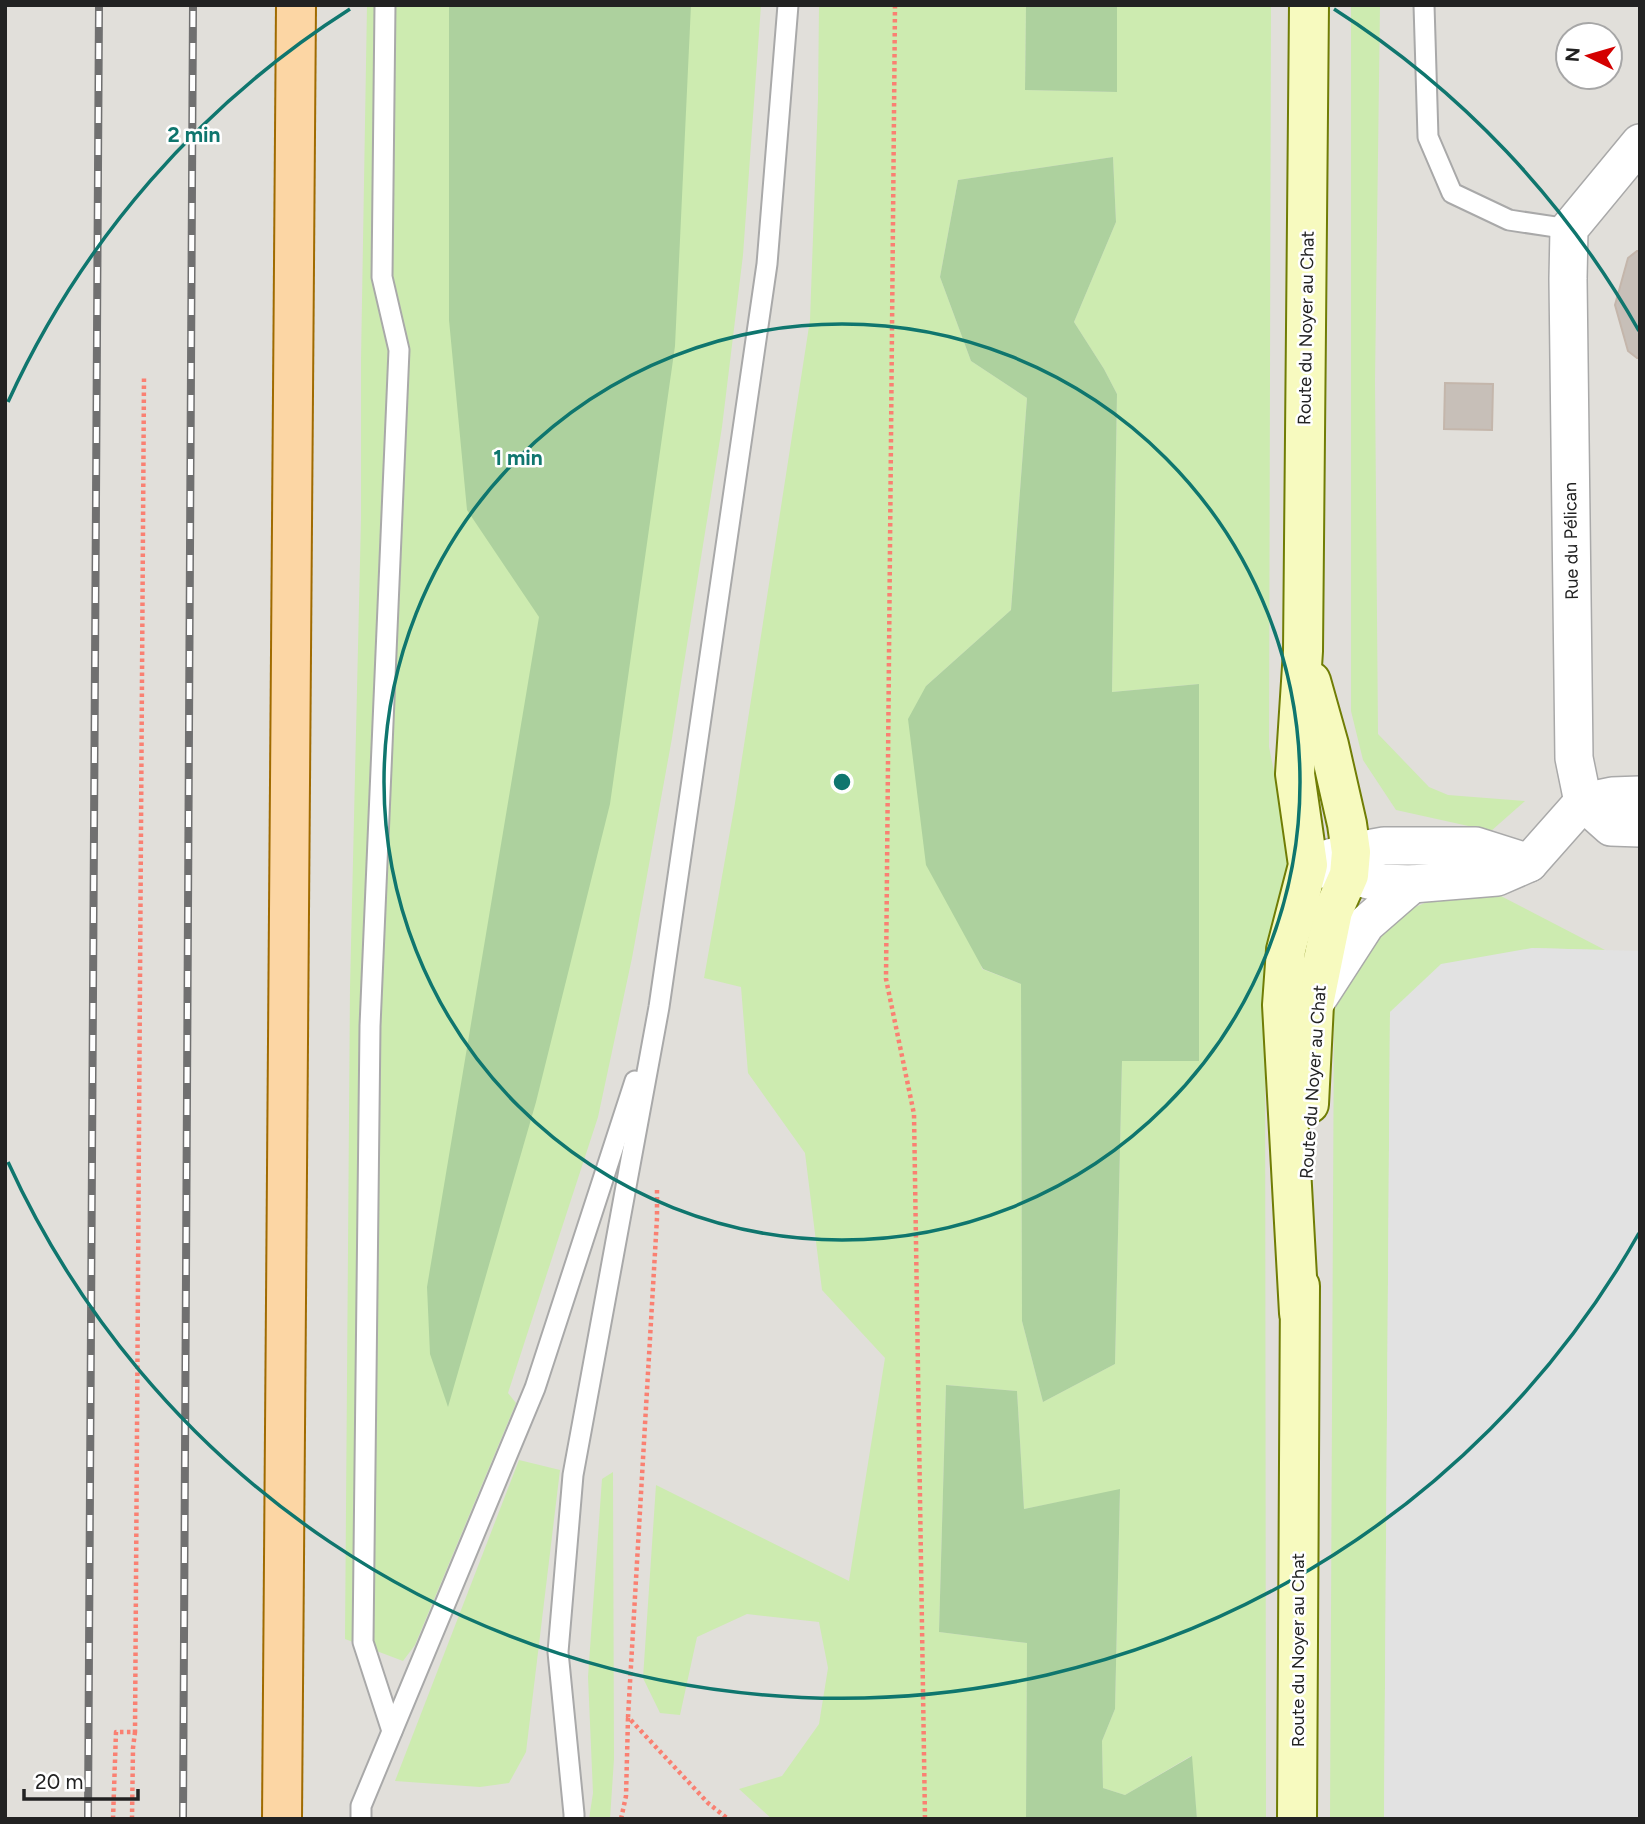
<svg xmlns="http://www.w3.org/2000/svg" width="1645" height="1824" font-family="Figtree,sans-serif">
  <rect width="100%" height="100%" fill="#f2efe9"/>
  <path fill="#e1dfda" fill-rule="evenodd" d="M 5,5 L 1640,5 L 1640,1819 L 5,1819 ZM 1568,35 L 1610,35 L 1610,77 L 1568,77 Z"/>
  <g fill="#cdebb0" fill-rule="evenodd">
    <polygon points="367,5 761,5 743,255 722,427 672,738 632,958 598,1117 508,1393 516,1403 415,1645 403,1661 345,1639 350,988 361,519 361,360"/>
    <path d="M 819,5 L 1026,5 L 1025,90 L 1117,92 L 1117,5 L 1271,5 L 1269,747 L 1293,864 L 1265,972 L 1266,1819 L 1197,1819 L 1191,1756 L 1125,1795 L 1103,1788 L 1102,1741 L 1115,1709 L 1120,1490 L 1024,1509 L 1017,1391 L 946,1385 L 939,1632 L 1027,1643 L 1026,1819 L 772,1819 L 739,1789 L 782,1776 L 819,1724 L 828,1668 L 819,1622 L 747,1614 L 697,1637 L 680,1715 L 660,1713 L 643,1678 L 656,1485 L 849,1581 L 885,1358 L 822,1290 L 805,1153 L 748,1073 L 741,987 L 704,978 L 735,803 L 810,320 L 818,99 ZM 1113,157 L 1116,222 L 1074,322 L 1104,369 L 1117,394 L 1112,692 L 1199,684 L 1199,1060 L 1122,1061 L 1115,1364 L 1043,1402 L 1022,1321 L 1021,984 L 982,969 L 926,686 L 1011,610 L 1027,398 L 971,361 L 940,277 L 958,180 Z"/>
    <polygon points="1351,5 1380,5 1375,381 1378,734 1429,787 1448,795 1525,801 1491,831 1396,810 1363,760 1351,711"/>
    <polygon points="1451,892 1495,893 1605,950 1532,948 1390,1012 1384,1819 1330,1819 1334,1003 1369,940 1413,908"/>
    <polygon points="519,1460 560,1470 526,1752 509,1783 480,1787 395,1781"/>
    <polygon points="613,1472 614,1759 610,1819 589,1819 593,1793 588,1677 602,1479"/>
  </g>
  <g fill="#add19e">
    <polygon points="449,5 691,5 675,346 610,804 536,1102 448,1407 430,1354 427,1287 539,617 467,510 449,320"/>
    <polygon points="1026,5 1117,5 1117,92 1025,90"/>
    <polygon points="1113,157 1116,222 1074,322 1104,369 1117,394 1112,692 1199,684 1199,1061 1122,1061 1115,1364 1043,1402 1022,1321 1021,984 983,969 926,865 908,719 926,686 1011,610 1027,398 971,361 940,277 958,180"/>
    <polygon points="946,1385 1017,1391 1024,1509 1120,1489 1115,1709 1102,1741 1103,1788 1125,1795 1192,1756 1197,1819 1026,1819 1027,1643 939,1632"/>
  </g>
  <polygon fill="#e2e2e2" points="1532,948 1640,951 1640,1819 1384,1819 1390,1012 1441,964"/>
  <g fill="#c7bfb8" stroke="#c4b6ab" stroke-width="2">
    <polygon points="1637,251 1640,251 1640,358 1637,358 1628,351 1615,305 1628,258"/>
    <polygon points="1445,383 1493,384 1492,430 1444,429"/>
  </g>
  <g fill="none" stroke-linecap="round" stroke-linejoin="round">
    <g stroke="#a9a9a9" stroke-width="23">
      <g id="lane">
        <polyline points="385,5 382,277 399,350 370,1026 363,1642 392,1731"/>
        <polyline points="1424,5 1428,137 1452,193 1509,220 1569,229"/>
        <polyline points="361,1819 361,1806 535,1388 635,1081"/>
        <polyline points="574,1819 574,1814 558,1652 573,1475 659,1007 767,264 788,5"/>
      </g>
    </g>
    <g stroke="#a9a9a9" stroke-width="40">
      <g id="street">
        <polyline points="1640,143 1569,229 1568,279 1574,758 1583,802 1611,827 1640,828"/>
        <polyline points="1322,860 1351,852 1384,846 1476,846 1529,863"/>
        <polyline points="1308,865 1381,883 1412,884 1497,877 1529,863 1583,802 1612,796 1640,795"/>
        <polyline points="1315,1003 1366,924 1412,884"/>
      </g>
    </g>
    <g stroke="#707d05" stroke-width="42">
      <g id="secondary">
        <polyline points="1309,1104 1314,1004 1333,911 1349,875 1351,852 1347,824 1329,745 1311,681"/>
        <polyline points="1299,1313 1282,1005 1286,950 1308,865 1295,774 1303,651 1309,5"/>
        <polyline points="1297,1819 1300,1286"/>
      </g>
    </g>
    <g stroke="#a06b00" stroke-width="42">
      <polyline id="primary" points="282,1819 296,5"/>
    </g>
    <g stroke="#fa8072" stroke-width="4.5" stroke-dasharray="3.5 3.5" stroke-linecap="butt">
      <polyline points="895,5 886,979 914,1114 925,1819"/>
      <polyline points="657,1190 657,1218 628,1717 708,1803 728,1819"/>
      <polyline points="113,1819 116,1732 135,1732 144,377"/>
      <polyline points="132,1819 133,1748 135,1732"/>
      <polyline points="621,1819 626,1796 628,1718"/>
    </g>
    <use href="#lane" stroke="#fff" stroke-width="19"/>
    <use href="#street" stroke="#fff" stroke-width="37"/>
    <use href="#secondary" stroke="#f7fabf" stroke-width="38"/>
    <use href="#primary" stroke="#fcd6a4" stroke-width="38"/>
    <g stroke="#707070" stroke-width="8">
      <g id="rail">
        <polyline points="88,1819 99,5"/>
        <polyline points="183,1819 193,5"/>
      </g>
    </g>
    <use href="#rail" stroke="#fff" stroke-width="5" stroke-dasharray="16" stroke-linecap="butt"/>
  </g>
  <g fill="none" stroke="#0f766e" stroke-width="3.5">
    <circle cx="842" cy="782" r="458"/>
    <path d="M1639 1233A916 916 0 0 1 8 1162M8 402A916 916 0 0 1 350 9M1334 9A916 916 0 0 1 1639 331"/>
  </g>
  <g text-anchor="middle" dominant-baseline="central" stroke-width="5" stroke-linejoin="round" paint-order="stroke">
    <g font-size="18" fill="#222" stroke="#fff">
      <text transform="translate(1306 328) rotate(-89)">Route du Noyer au Chat</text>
      <text transform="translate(1571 541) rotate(-91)">Rue du Pélican</text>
      <text transform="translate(1313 1082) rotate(-86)">Route du Noyer au Chat</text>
      <text transform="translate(1298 1650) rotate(-90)">Route du Noyer au Chat</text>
    </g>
  </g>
  <circle cx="842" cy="782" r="10" fill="#0f766e" stroke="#fff" stroke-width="3.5"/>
  <g font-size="21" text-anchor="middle" font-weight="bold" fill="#0f766e" stroke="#fff" stroke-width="5" stroke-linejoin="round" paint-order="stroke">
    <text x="194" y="142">2 min</text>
    <text x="518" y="465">1 min</text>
  </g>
  <rect width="1645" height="1824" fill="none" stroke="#222222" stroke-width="14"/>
  <g transform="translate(1589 56) rotate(275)"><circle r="33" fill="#ffffff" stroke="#a7a7a7" stroke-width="2"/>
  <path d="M0-5L12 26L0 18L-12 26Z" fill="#d40000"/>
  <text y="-10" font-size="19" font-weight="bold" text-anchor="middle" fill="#222222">N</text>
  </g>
  <path d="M24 1789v10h114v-10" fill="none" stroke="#222222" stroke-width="3.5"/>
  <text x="35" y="1789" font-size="21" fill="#222222" stroke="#ffffff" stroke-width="5" paint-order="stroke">20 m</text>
</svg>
